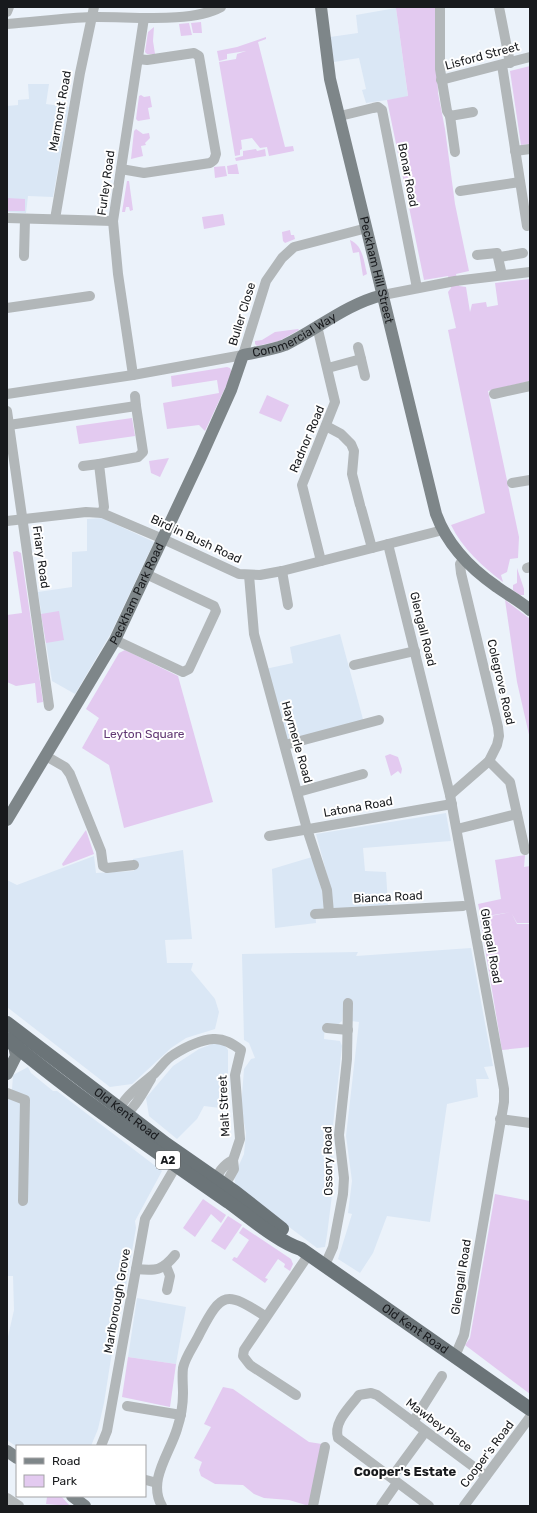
<svg xmlns="http://www.w3.org/2000/svg" width="537" height="1513" font-family="Rubik,sans-serif">
  <rect width="100%" height="100%" fill="#ebf2fa"/>
  <g fill="#dae7f5">
    <polygon points="396,8 408,97 366,103 362,90 366,89 359,58 334,62 330,37 358,33 356,15"/>
    <polygon points="28,84 49,84 46,104 69,107 53,197 28,196 26,213 7,212 7,106 18,105 18,100 29,99"/>
    <polygon points="102,518 154,542 111,633 75,694 52,681 38,592 72,587 72,552 87,551 87,519"/>
    <polygon points="340,634 364,723 286,744 265,669 293,663 290,647"/>
    <polygon points="446,813 451,841 363,848 365,871 386,872 388,905 333,909 329,882 316,834"/>
    <polygon points="183,850 192,939 165,940 167,963 193,963 191,970 215,999 219,1012 215,1029 186,1038 171,1048 132,1084 110,1087 7,1007 7,880 17,885 94,856 96,873 134,871 133,859"/>
    <polygon points="312,857 322,891 324,907 321,910 315,910 316,923 275,928 272,869"/>
    <polygon points="471,948 493,1066 484,1067 489,1079 476,1079 478,1097 447,1104 430,1222 387,1216 373,1253 360,1273 338,1259 352,1214 348,1213 352,1181 346,1136 359,1022 351,1021 350,1000 344,1000 342,1021 336,1026 325,1024 324,1039 340,1041 342,1046 332,1134 333,1187 327,1235 325,1247 317,1248 240,1190 235,1183 234,1176 244,1154 246,1133 241,1108 244,1069 251,1059 255,1058 249,1043 244,1040 242,954 358,952 356,956"/>
    <polygon points="215,1043 223,1043 228,1050 228,1109 204,1106 197,1119 177,1139 149,1116 146,1098 173,1066 199,1049"/>
    <polygon points="28,1067 31,1073 53,1091 57,1091 162,1171 135,1221 136,1228 126,1286 112,1352 104,1403 98,1429 91,1446 17,1447 7,1440 7,1341 14,1310 13,1276 7,1276 7,1100 12,1090 13,1075"/>
    <polygon points="137,1298 186,1307 176,1364 128,1357"/>
  </g>
  <g fill="#e3caf0">
    <path d="M 406,7 L 435,7 L 438,93 L 445,129 L 455,204 L 469,271 L 456,274 L 459,286 L 466,287 L 470,312 L 472,304 L 486,302 L 487,307 L 498,305 L 495,283 L 530,279 L 530,381 L 488,391 L 519,537 L 518,558 L 510,559 L 507,572 L 501,575 L 503,582 C 483,567 462,548 451,525 L 485,513 L 448,330 L 456,328 L 448,292 L 451,288 L 448,276 L 424,280 L 387,100 L 408,96 L 396,8 Z"/>
    <polygon points="201,22 202,33 193,33 191,23"/>
    <polygon points="189,23 192,35 181,36 179,24"/>
    <polygon points="154,27 153,41 155,54 147,54 145,52 148,32"/>
    <polygon points="266,37 266,39 258,42 285,147 293,146 294,151 269,156 267,147 260,148 252,138 241,140 242,149 240,150 240,155 235,156 219,62 236,59 237,54 246,51 227,54 227,59 219,61 217,51 237,47"/>
    <polygon points="530,66 530,144 521,145 510,71"/>
    <polygon points="141,95 144,97 150,96 152,107 148,108 150,119 138,121 136,119 139,96"/>
    <polygon points="136,129 143,134 149,133 150,138 145,143 146,145 141,146 143,156 131,159 134,131"/>
    <polygon points="256,149 257,151 265,149 266,156 236,161 235,158 243,156 243,151"/>
    <polygon points="237,164 239,174 228,174 227,166"/>
    <polygon points="225,166 227,176 215,178 214,167"/>
    <polygon points="127,181 129,181 133,210 130,211 129,207 126,207 125,212 122,212"/>
    <polygon points="7,198 25,199 25,211 7,211"/>
    <polygon points="223,214 225,225 204,229 202,217"/>
    <polygon points="290,230 291,235 294,235 295,239 285,243 283,241 282,232"/>
    <path d="M 350,240 C 363,245 364,262 367,274 L 363,276 L 359,252 L 353,253 Z"/>
    <polygon points="298,329 299,330 279,341 257,346 255,344 255,341 262,340 275,332"/>
    <polygon points="227,367 230,368 232,373 205,431 199,425 167,429 163,403 219,393 217,380 172,387 171,376"/>
    <polygon points="267,395 289,405 281,422 259,413"/>
    <polygon points="132,418 135,436 79,444 76,426"/>
    <polygon points="169,458 160,477 151,473 149,461"/>
    <polygon points="17,551 21,553 43,702 37,703 35,683 16,686 7,682 7,615 22,613 13,552"/>
    <polygon points="517,568 524,589 524,595 520,595 513,590 513,585 517,583"/>
    <polygon points="505,600 530,619 530,739 517,682"/>
    <polygon points="59,611 64,640 46,643 41,614"/>
    <polygon points="125,650 178,676 213,802 124,828 109,765 82,748 99,718 86,709 119,653"/>
    <polygon points="390,754 398,757 402,769 401,774 398,771 391,776 385,756"/>
    <polygon points="86,830 94,854 63,866 62,864"/>
    <polygon points="525,855 524,867 530,866 530,923 517,923 512,914 517,924 530,924 530,1047 502,1050 480,918 511,912 481,917 478,904 501,899 495,860"/>
    <polygon points="495,1194 530,1201 530,1394 465,1345 470,1338"/>
    <polygon points="203,1199 226,1215 221,1223 211,1214 195,1237 183,1228"/>
    <polygon points="228,1216 242,1225 225,1250 211,1241"/>
    <polygon points="243,1227 291,1259 293,1264 290,1271 284,1267 285,1264 278,1259 265,1278 268,1279 265,1283 232,1260 234,1257 237,1258 249,1240 239,1233"/>
    <polygon points="128,1357 176,1364 170,1407 122,1397"/>
    <polygon points="223,1387 233,1389 309,1442 322,1444 309,1506 289,1500 264,1498 254,1494 243,1485 215,1484 201,1476 199,1470 202,1462 194,1458 211,1427 204,1424"/>
    <polygon points="42,1496 61,1496 70,1506 46,1504 47,1497"/>
  </g>
  <g fill="none" stroke-linecap="round" stroke-linejoin="round">
    <g stroke="#b2b7b9" stroke-width="10">
      <polyline points="440,7 440,69 447,111 450,116 455,152"/>
      <polyline points="499,7 510,63"/>
      <polyline points="7,12 9,7"/>
      <path d="M 7,24 C 35,22 64,18 92,17 C 128,16 190,24 221,7"/>
      <polyline points="502,65 527,226"/>
      <polyline points="441,80 530,57"/>
      <polyline points="340,116 373,108 378,107 382,110 417,288"/>
      <polyline points="450,116 473,112"/>
      <polyline points="515,151 530,149"/>
      <polyline points="121,169 144,173 210,163 214,160 216,154 199,56 194,53 147,60 138,59"/>
      <polyline points="460,191 520,182"/>
      <polyline points="7,218 113,221"/>
      <polyline points="55,219 80,73 94,7"/>
      <polyline points="477,255 497,253 502,275"/>
      <polyline points="24,256 25,219"/>
      <polyline points="500,257 523,253"/>
      <polyline points="383,295 455,281 530,272"/>
      <polyline points="7,308 90,296"/>
      <polyline points="317,326 335,402 302,485 321,561"/>
      <polyline points="358,347 361,359"/>
      <polyline points="328,368 361,359 365,376"/>
      <polyline points="133,375 118,274 113,221 144,18"/>
      <polyline points="7,394 133,375 243,355 266,281 282,258 294,247 367,228"/>
      <polyline points="494,394 530,386"/>
      <polyline points="135,396 136,406"/>
      <polyline points="7,411 49,706"/>
      <polyline points="9,425 136,406 143,452 138,457 99,464 104,507 102,513"/>
      <polyline points="326,426 341,434 351,444 354,451 352,474 360,505"/>
      <polyline points="83,466 99,464"/>
      <polyline points="512,483 530,480"/>
      <polyline points="361,508 372,548"/>
      <polyline points="7,521 86,512 102,513 163,539 239,574 260,575 282,571 443,530"/>
      <polyline points="388,544 450,795 504,1089 504,1102 468,1312 464,1335 455,1356"/>
      <polyline points="527,568 530,567"/>
      <polyline points="282,571 288,605"/>
      <polyline points="249,575 254,634 307,829 327,890 329,913"/>
      <polyline points="115,640 183,672 189,669 216,611 214,606 146,574"/>
      <polyline points="354,665 415,651"/>
      <polyline points="285,745 379,720"/>
      <polyline points="46,756 65,767 70,774 101,851 103,866 107,868 134,865"/>
      <polyline points="489,761 510,782 525,850"/>
      <polyline points="298,792 363,774"/>
      <polyline points="450,795 489,761 497,745 499,736 498,727 461,573 460,564 464,558"/>
      <polyline points="457,829 517,814"/>
      <polyline points="269,836 452,804"/>
      <polyline points="315,914 463,906"/>
      <polyline points="327,1028 348,1030"/>
      <polyline points="7,1093 25,1100 23,1201"/>
      <path d="M 118,1113 C 124,1095 142,1085 155,1073 C 161,1067 166,1059 173,1055 C 184,1048 200,1040 213,1039 C 224,1038 233,1044 241,1050 L 235,1075 L 240,1139 L 233,1160 L 234,1169 L 225,1185 L 219,1188"/>
      <path d="M 122,1117 C 135,1109 143,1092 151,1079"/>
      <polyline points="500,1119 530,1123"/>
      <path d="M 215,1184 C 217,1174 223,1165 233,1160"/>
      <polyline points="325,1265 333,1247 343,1194 344,1178 339,1135 347,1059 348,1003"/>
      <polyline points="166,1266 170,1276 167,1290"/>
      <path d="M 136,1269 C 156,1271 162,1271 175,1255"/>
      <polyline points="296,1395 250,1365 243,1356 244,1350 309,1254"/>
      <polyline points="127,1406 181,1415"/>
      <polyline points="413,1422 442,1376"/>
      <polyline points="101,1446 107,1431 145,1219 176,1166"/>
      <polyline points="392,1477 425,1432"/>
      <polyline points="146,1480 157,1483"/>
      <polyline points="7,1498 19,1506"/>
      <path d="M 162,1506 C 147,1481 170,1453 177,1429 C 181,1417 183,1405 183,1393 C 183,1385 182,1376 183,1368 C 185,1357 195,1344 200,1333 C 222,1291 226,1291 265,1316"/>
      <polyline points="313,1506 325,1447"/>
      <polyline points="381,1506 397,1483"/>
      <path d="M 429,1506 L 338,1438 C 333,1422 350,1407 359,1395 L 371,1393 L 377,1395 L 486,1476"/>
      <polyline points="464,1506 530,1417"/>
    </g>
    <g stroke="#7e8689" stroke-width="12">
      <path id="s1" d="M 321,7 L 330,79 L 436,514 C 447,544 471,569 497,587 C 508,595 520,601 530,610"/>
      <path id="s2" d="M 7,820 L 115,640 L 201,457 L 231,390 L 243,355 C 257,352 272,350 285,345 C 318,329 346,304 383,295"/>
      <polyline points="7,1074 16,1056 14,1045"/>
      <polyline points="7,1451 17,1458"/>
      <polyline points="72,1496 85,1506"/>
    </g>
    <g stroke="#6b7478" stroke-width="14">
      <path id="s3" d="M 7,1023 L 166,1144 L 235,1192 L 282,1229"/>
      <path id="s4" d="M 7,1039 C 77,1097 155,1151 230,1203 C 248,1216 280,1243 301,1249 L 530,1409"/>
    </g>
  </g>
  <g text-anchor="middle" dominant-baseline="central" stroke-width="4" stroke-linejoin="round" paint-order="stroke">
    <rect fill="#fff" stroke="#5d5f61" stroke-width="1" x="156" y="1151" width="24" height="18" rx="3"/>
    <g font-size="11" font-weight="bold" fill="#181a1d">
      <text x="168" y="1160">A2</text>
    </g>
    <g font-size="12" fill="#181a1d" stroke="#fff">
      <text transform="translate(482 56) rotate(-15)">Lisford Street</text>
      <text transform="translate(60 111) rotate(-80)">Marmont Road</text>
      <text transform="translate(408 175) rotate(79)">Bonar Road</text>
      <text transform="translate(106 183) rotate(-82)">Furley Road</text>
      <text stroke="none"><textPath href="#s1" startOffset="269">Peckham Hill Street</textPath></text>
      <text transform="translate(242 314) rotate(-73)">Buller Close</text>
      <text stroke="none"><textPath href="#s2" startOffset="578">Commercial Way</textPath></text>
      <text transform="translate(307 439) rotate(-67)">Radnor Road</text>
      <text transform="translate(196 539) rotate(25)">Bird in Bush Road</text>
      <text transform="translate(41 557) rotate(82)">Friary Road</text>
      <text stroke="none"><textPath href="#s2" startOffset="261">Peckham Park Road</textPath></text>
      <text transform="translate(423 629) rotate(76)">Glengall Road</text>
      <text transform="translate(501 682) rotate(77)">Colegrove Road</text>
      <text transform="translate(297 742) rotate(74)">Haymerle Road</text>
      <text transform="translate(358 807) rotate(-10)">Latona Road</text>
      <text transform="translate(388 897) rotate(-3)">Bianca Road</text>
      <text transform="translate(491 946) rotate(80)">Glengall Road</text>
      <text transform="translate(224 1106) rotate(-93)">Malt Street</text>
      <text stroke="none"><textPath href="#s3" startOffset="150">Old Kent Road</textPath></text>
      <text transform="translate(328 1161) rotate(-91)">Ossory Road</text>
      <text transform="translate(461 1277) rotate(-81)">Glengall Road</text>
      <text transform="translate(117 1301) rotate(-80)">Marlborough Grove</text>
      <text stroke="none"><textPath href="#s4" startOffset="501">Old Kent Road</textPath></text>
      <text transform="translate(439 1425) rotate(37)">Mawbey Place</text>
      <text transform="translate(487 1454) rotate(-53)">Cooper's Road</text>
    </g>
    <g font-size="12" fill="#613873" stroke="#fff">
      <text x="144" y="734">Leyton Square</text>
    </g>
    <g font-size="13" font-weight="bold" fill="#181a1d" stroke="#fff">
      <text x="405" y="1471">Cooper's Estate</text>
    </g>
  </g>
  <rect width="537" height="1513" fill="none" stroke="#181a1d" stroke-width="16"/>
  <rect x="16" y="1445" width="130" height="52" fill="#ffffff" stroke="#a3a3a5"/>
  <rect x="24" y="1458" width="20" height="6" fill="#7e8689" stroke="#a3a3a5"/>
  <text x="52" y="1465" font-size="12" fill="#181a1d">Road</text>
  <rect x="24" y="1475" width="20" height="12" fill="#e3caf0" stroke="#a3a3a5"/>
  <text x="52" y="1485" font-size="12" fill="#181a1d">Park</text>
</svg>
